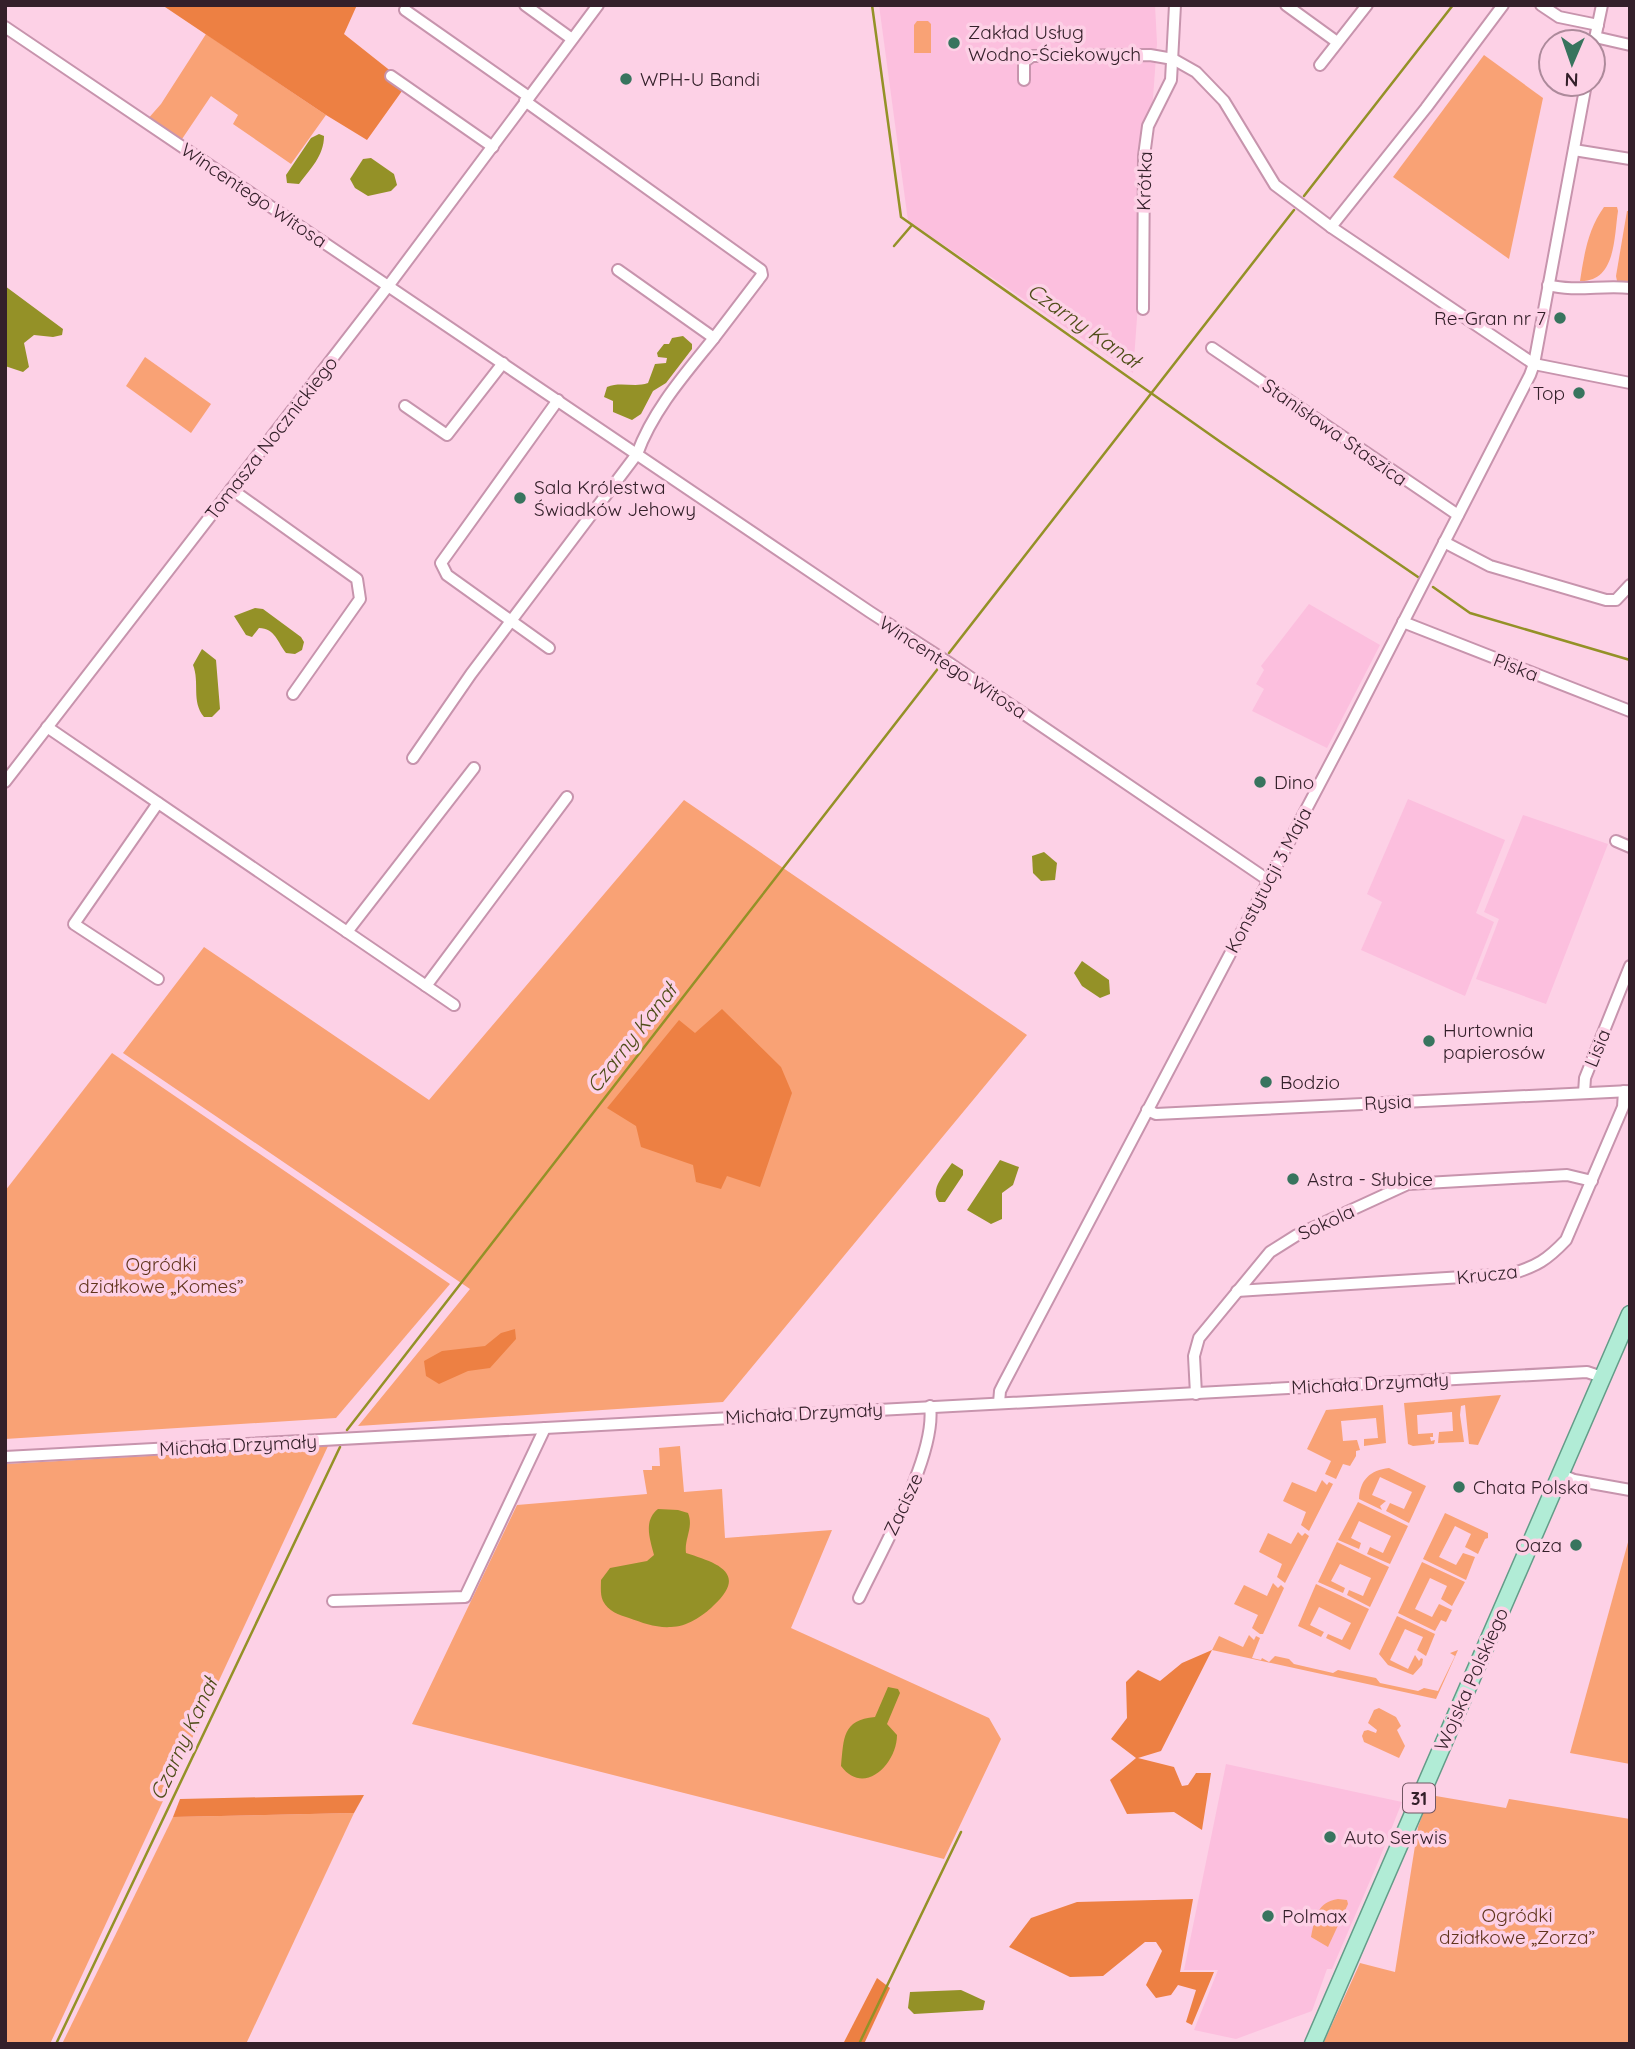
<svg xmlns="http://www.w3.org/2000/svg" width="1635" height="2049" font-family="Quicksand,sans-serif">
  <rect width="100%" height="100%" fill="#fdd1e6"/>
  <g fill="#fcbfde">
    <polygon points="879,5 1155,5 1157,43 1133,373 908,221"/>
    <polygon points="1309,604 1380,645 1327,748 1252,711 1264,689 1256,684 1264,670 1261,666"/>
    <polygon points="1408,799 1505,840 1476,913 1494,922 1465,996 1361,950 1382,902 1367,894"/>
    <polygon points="1523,815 1608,844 1546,1004 1476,979 1499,919 1484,912"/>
    <polygon points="1226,1764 1402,1802 1379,1860 1332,1969 1327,1969 1312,2011 1236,2039 1194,2030 1218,1970 1184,1970"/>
  </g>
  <g fill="#f9a275">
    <polygon points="917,21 928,21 931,24 931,53 914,53 914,25"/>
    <polygon points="206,34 326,115 291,164 233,124 238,115 211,96 180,142 146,121 161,104"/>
    <polygon points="1484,55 1543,98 1509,259 1393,177"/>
    <path d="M 1604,207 L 1617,207 L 1618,211 C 1614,237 1616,282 1580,281 C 1584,255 1588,229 1604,207 Z"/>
    <polygon points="1627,211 1630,211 1630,283 1617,281 1616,276"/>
    <polygon points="145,357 211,404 191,433 126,386"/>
    <polygon points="684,800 1027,1035 723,1402 358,1426 470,1289 123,1053 204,947 429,1100"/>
    <polygon points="112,1053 450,1284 336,1418 5,1439 5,1191"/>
    <polygon points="1501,1395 1478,1445 1469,1444 1465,1405 1461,1406 1460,1415 1464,1442 1438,1443 1439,1432 1453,1431 1452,1412 1417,1415 1418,1434 1433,1433 1433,1437 1430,1437 1431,1441 1435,1440 1434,1444 1413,1446 1408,1444 1404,1403"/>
    <polygon points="1383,1405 1386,1443 1364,1446 1364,1439 1378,1438 1376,1418 1341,1421 1343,1441 1357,1440 1360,1450 1356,1451 1356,1456 1350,1466 1343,1464 1336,1479 1325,1474 1331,1461 1307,1449 1326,1410"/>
    <polygon points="328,1446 50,2044 5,2044 5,1464"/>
    <polygon points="680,1446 684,1492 722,1489 725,1538 832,1530 791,1628 989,1718 1001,1739 944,1859 412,1724 517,1505 647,1494 643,1470 652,1470 652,1466 660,1466 659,1448"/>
    <path d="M 1389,1468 L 1426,1486 L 1409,1523 L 1386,1511 L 1390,1503 L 1404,1509 L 1412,1492 L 1380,1477 L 1372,1495 L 1386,1501 L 1380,1506 L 1382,1510 L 1359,1499 C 1360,1480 1370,1470 1389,1468 Z"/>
    <polygon points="1322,1480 1327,1485 1329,1482 1333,1484 1309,1531 1301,1525 1306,1512 1283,1501 1292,1482 1316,1492"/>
    <polygon points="1358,1502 1408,1526 1390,1564 1367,1554 1370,1547 1383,1553 1391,1536 1359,1521 1351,1538 1361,1543 1359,1549 1338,1540"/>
    <polygon points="1445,1513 1488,1533 1488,1538 1485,1539 1478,1554 1465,1547 1471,1534 1455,1526 1439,1557 1456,1565 1463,1553 1475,1557 1466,1580 1423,1559"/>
    <polygon points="1298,1532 1302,1536 1305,1533 1309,1536 1285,1583 1277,1577 1282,1564 1259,1552 1268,1533 1291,1544"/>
    <polygon points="1630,1535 1630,1764 1570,1753"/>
    <polygon points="1337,1542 1389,1567 1370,1607 1347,1595 1349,1590 1363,1596 1371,1578 1340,1564 1331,1581 1345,1588 1343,1593 1318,1582"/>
    <polygon points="1422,1562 1465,1582 1452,1606 1441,1599 1447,1586 1430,1578 1415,1609 1432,1617 1439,1604 1452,1610 1446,1622 1441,1620 1435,1631 1398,1613"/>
    <polygon points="1273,1583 1278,1588 1281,1585 1284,1588 1263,1634 1260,1634 1252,1628 1258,1615 1234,1604 1244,1585 1267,1596"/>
    <polygon points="1316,1584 1369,1609 1350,1650 1326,1638 1328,1634 1342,1640 1351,1623 1319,1607 1310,1625 1324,1632 1321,1637 1298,1626"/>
    <polygon points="1397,1616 1435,1634 1426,1656 1417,1650 1423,1637 1405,1629 1390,1660 1408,1669 1415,1655 1419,1661 1421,1658 1423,1659 1422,1665 1413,1675 1388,1665 1379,1654"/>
    <polygon points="1249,1635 1254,1640 1256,1636 1260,1638 1252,1658 1261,1660 1262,1658 1269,1662 1275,1656 1289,1659 1294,1664 1333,1673 1338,1670 1376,1678 1380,1683 1418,1691 1424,1688 1438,1691 1455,1656 1450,1653 1458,1650 1436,1699 1212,1650 1219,1636 1243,1647"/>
    <polygon points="1379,1708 1396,1717 1401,1726 1397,1730 1405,1746 1399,1758 1364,1742 1362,1736 1364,1731 1368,1730 1376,1733 1377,1730 1368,1723 1374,1710"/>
    <polygon points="1430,1795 1506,1808 1509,1799 1630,1819 1630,2044 1323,2044 1360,1963 1395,1972 1418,1827"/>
    <polygon points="354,1813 246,2044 62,2044 173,1817"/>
    <path d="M 1338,1899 L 1347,1900 L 1348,1904 L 1328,1947 L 1311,1937 C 1315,1918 1317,1902 1338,1899 Z"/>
  </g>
  <g fill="#ed8043">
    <polygon points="162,5 357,5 344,34 407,84 367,140 326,115"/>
    <polygon points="722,1009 781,1067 792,1093 760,1187 727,1176 721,1189 696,1182 693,1165 641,1147 636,1126 607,1108 679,1020 695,1033"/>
    <polygon points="515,1329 516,1339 490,1368 468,1371 439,1384 426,1376 424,1361 442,1351 485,1346 501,1333"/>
    <polygon points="1212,1650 1161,1751 1138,1758 1174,1767 1182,1786 1188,1785 1196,1773 1211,1773 1202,1830 1174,1812 1127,1814 1110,1780 1136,1758 1111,1739 1127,1718 1126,1682 1138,1670 1160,1681 1182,1663"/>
    <polygon points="364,1795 354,1813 173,1817 180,1799"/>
    <polygon points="1193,1899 1180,1972 1214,1972 1192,2025 1186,2022 1196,1990 1178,1985 1171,1995 1156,1998 1146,1985 1162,1951 1156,1942 1145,1942 1103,1976 1070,1977 1009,1947 1031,1918 1077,1902"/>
    <polygon points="877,1978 890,1988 864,2044 843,2044"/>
  </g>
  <g fill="#949127">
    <path d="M 319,134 L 324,136 C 324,156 310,169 299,184 L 287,183 L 286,175 L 311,138 Z"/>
    <polygon points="371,158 394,174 397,185 391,191 368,196 355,188 350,179 363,159"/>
    <polygon points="5,286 63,329 62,335 53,337 34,335 24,343 29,367 23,372 5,366"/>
    <path d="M 683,336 L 692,344 L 692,349 L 666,383 L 653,391 L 641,414 L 632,420 L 613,412 L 613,401 L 604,397 L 607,387 C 621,381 634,388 648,383 L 655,364 L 666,363 L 667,358 L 658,357 L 657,353 L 664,344 L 669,344 L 672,338 Z"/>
    <path d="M 255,608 L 263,609 L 301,637 L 304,642 L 302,650 L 295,654 L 286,653 C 278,643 275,628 259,628 L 252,637 L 246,635 L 234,616 Z"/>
    <path d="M 202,649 L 216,660 L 220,709 L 212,717 L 204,717 C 191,701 200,683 193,665 Z"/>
    <polygon points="1044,852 1057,863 1055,880 1041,881 1033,873 1032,856"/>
    <polygon points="1082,961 1109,980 1110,994 1100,998 1082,986 1074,973"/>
    <polygon points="1000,1160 1019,1167 1013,1185 1002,1193 1002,1219 991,1224 967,1210"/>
    <path d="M 952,1163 L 963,1170 L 963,1175 L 945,1202 L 939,1202 C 929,1189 945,1174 952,1163 Z"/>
    <path d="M 658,1509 L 678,1510 L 688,1513 C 694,1527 684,1539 686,1553 C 717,1563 749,1573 713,1606 C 703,1616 686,1627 671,1627 C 656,1628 643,1623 629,1618 C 619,1615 608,1611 603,1601 C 600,1595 601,1586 601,1580 L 610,1568 L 647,1561 L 654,1555 C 650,1539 643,1521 658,1509 Z"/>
    <path d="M 888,1687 L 898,1689 L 900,1693 L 887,1724 L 897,1735 C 897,1764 864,1797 841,1766 C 844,1738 842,1720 875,1717 Z"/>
    <polygon points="961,1990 985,2001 983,2010 914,2014 908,2008 910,1992"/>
  </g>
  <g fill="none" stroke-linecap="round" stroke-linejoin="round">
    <g stroke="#949127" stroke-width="2.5">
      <polyline points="872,5 901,217 1222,443 1418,577"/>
      <polyline points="1304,196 1453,5"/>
      <polyline points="894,246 912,225"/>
      <polyline points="1433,587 1470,613 1630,660"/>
      <polyline points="949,653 1294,210"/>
      <polyline points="347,1430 940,666"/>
      <polyline points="56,2044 340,1447"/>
      <polyline points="859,2044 961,1832"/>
    </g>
    <g stroke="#c794ad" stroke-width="14">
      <g id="street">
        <polyline points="525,5 572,39"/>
        <polyline points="1286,5 1337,42"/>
        <polyline points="1541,5 1559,17 1598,25"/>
        <polyline points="405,10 529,97"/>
        <polyline points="5,27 870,612 952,665 1268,880"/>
        <polyline points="1595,37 1630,45"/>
        <polyline points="1593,48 1602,5"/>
        <polyline points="1320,65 1367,5"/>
        <polyline points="391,76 493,147"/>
        <polyline points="1024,80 1024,62 1032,56 1150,55 1173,59 1196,72 1224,101 1275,185 1331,227 1534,364 1630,383"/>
        <polyline points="525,101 761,270 762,275 714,338 618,270"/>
        <polyline points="1574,150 1630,159"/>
        <polyline points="1331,227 1426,108 1503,5"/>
        <path d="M 1548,285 C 1574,292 1603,285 1630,288"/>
        <polyline points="1143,309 1144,156 1148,126 1171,80 1175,5"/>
        <polyline points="1212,348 1458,515"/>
        <polyline points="405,406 447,435 503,363"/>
        <polyline points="231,489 357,579 360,599 293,694"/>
        <polyline points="1444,542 1490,566 1606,600 1616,600 1630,585"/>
        <polyline points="1403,622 1630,711"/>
        <polyline points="549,648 447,575 441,563 558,400"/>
        <polyline points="47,727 454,1005"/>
        <path d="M 413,758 L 471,674 L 637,454 C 653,410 685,374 714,338"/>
        <polyline points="5,782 389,285 598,5"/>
        <polyline points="158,803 74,924 158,979"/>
        <polyline points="1616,841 1630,847"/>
        <polyline points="347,932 474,768"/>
        <polyline points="426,986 567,797"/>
        <polyline points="1584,1093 1585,1078 1630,966"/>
        <polyline points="1147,1110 1156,1114 1630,1091"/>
        <path d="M 1237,1291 L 1511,1274 C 1537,1266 1547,1260 1566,1240 L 1623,1107 L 1624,1091"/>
        <polyline points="1196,1394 1194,1356 1199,1338 1270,1252 1297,1235 1408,1184 1567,1175 1592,1181"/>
        <polyline points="999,1403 1000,1391 1004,1383 1348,730 1530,375 1534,364 1586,84"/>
        <polyline points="5,1457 1587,1372 1602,1377"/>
        <polyline points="1560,1474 1574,1480 1630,1490"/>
        <path d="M 859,1598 C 881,1551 937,1455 930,1406"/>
        <polyline points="333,1601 465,1597 545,1428"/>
      </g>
    </g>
    <g stroke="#639c88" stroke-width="19">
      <polyline id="primary" points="1313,2044 1630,1314"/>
    </g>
    <use href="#street" stroke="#fff" stroke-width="10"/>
    <use href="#primary" stroke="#b1ecd6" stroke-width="16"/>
  </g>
  <g fill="#38745e" stroke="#fdd1e6" stroke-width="2.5">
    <circle cx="954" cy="43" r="7"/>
    <circle cx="626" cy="79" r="7"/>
    <circle cx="1560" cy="318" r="7"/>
    <circle cx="1579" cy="393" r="7"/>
    <circle cx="520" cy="498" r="7"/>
    <circle cx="1260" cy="782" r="7"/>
    <circle cx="1429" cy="1041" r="7"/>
    <circle cx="1266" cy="1082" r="7"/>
    <circle cx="1293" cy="1179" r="7"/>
    <circle cx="1459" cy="1487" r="7"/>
    <circle cx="1576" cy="1545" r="7"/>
    <circle cx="1330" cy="1837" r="7"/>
    <circle cx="1268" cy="1916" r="7"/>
  </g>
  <g text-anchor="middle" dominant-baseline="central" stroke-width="7" stroke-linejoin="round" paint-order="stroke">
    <rect fill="#fdd1e6" stroke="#705562" stroke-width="2" x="1403" y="1783.5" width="32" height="29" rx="5"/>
    <g font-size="18" font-weight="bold" fill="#34202a">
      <text x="1419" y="1798">31</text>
    </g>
    <g font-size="19" fill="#34202a" stroke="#fdd1e6" text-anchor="start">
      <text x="968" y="32">Zakład Usług<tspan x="968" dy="22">Wodno-Ściekowych</tspan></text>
      <text x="640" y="79">WPH-U Bandi</text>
      <text x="1546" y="318" text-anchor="end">Re-Gran nr 7</text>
      <text x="1565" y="393" text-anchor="end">Top</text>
      <text x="534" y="487">Sala Królestwa<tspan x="534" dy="22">Świadków Jehowy</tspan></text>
      <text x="1274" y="782">Dino</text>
      <text x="1443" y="1030">Hurtownia<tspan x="1443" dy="22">papierosów</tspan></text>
      <text x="1280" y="1082">Bodzio</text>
      <text x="1307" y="1179">Astra - Słubice</text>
      <text x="1473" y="1487">Chata Polska</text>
      <text x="1562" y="1545" text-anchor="end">Oaza</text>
      <text x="1344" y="1837">Auto Serwis</text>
      <text x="1282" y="1916">Polmax</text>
    </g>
    <g font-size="19" fill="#34202a" stroke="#fdd1e6">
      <text transform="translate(1144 181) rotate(-88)">Krótka</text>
      <text transform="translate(254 195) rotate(34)">Wincentego Witosa</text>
      <text transform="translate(1335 432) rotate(35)">Stanisława Staszica</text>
      <text transform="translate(271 438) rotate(-52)">Tomasza Nocznickiego</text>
      <text transform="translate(953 667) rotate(33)">Wincentego Witosa</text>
      <text transform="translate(1516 667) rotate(21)">Piska</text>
      <text transform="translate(1268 880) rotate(-62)">Konstytucji 3 Maja</text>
      <text transform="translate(1597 1048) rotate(-68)">Lisia</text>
      <text transform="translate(1388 1102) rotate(-3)">Rysia</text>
      <text transform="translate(1326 1222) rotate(-25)">Sokola</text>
      <text transform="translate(1487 1274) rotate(-6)">Krucza</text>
      <text transform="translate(1370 1383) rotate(-3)">Michała Drzymały</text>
      <text transform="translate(804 1413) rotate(-3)">Michała Drzymały</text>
      <text transform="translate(238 1445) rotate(-3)">Michała Drzymały</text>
      <text transform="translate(903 1504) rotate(-65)">Zacisze</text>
      <text transform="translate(1471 1679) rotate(-66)">Wojska Polskiego</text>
    </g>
    <g font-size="19" fill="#60341c" stroke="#fdd1e6">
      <text x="161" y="1264">Ogródki<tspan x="161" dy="22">działkowe „Komes”</tspan></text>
      <text x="1517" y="1915">Ogródki<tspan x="1517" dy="22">działkowe „Zorza”</tspan></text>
    </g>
    <g font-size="21" font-style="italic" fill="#4e4c17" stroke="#fdd1e6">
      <text transform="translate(1084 325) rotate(35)">Czarny Kanał</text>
      <text transform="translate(631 1038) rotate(-52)">Czarny Kanał</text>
      <text transform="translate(183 1739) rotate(-65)">Czarny Kanał</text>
    </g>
  </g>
  <rect width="1635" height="2049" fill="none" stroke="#34202a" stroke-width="14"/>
  <g transform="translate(1572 63) rotate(182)"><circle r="33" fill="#fdd1e6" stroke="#ad8a9b" stroke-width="2"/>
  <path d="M0-5L12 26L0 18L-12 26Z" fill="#38745e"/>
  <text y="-10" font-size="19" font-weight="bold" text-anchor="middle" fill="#34202a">N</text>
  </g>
</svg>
